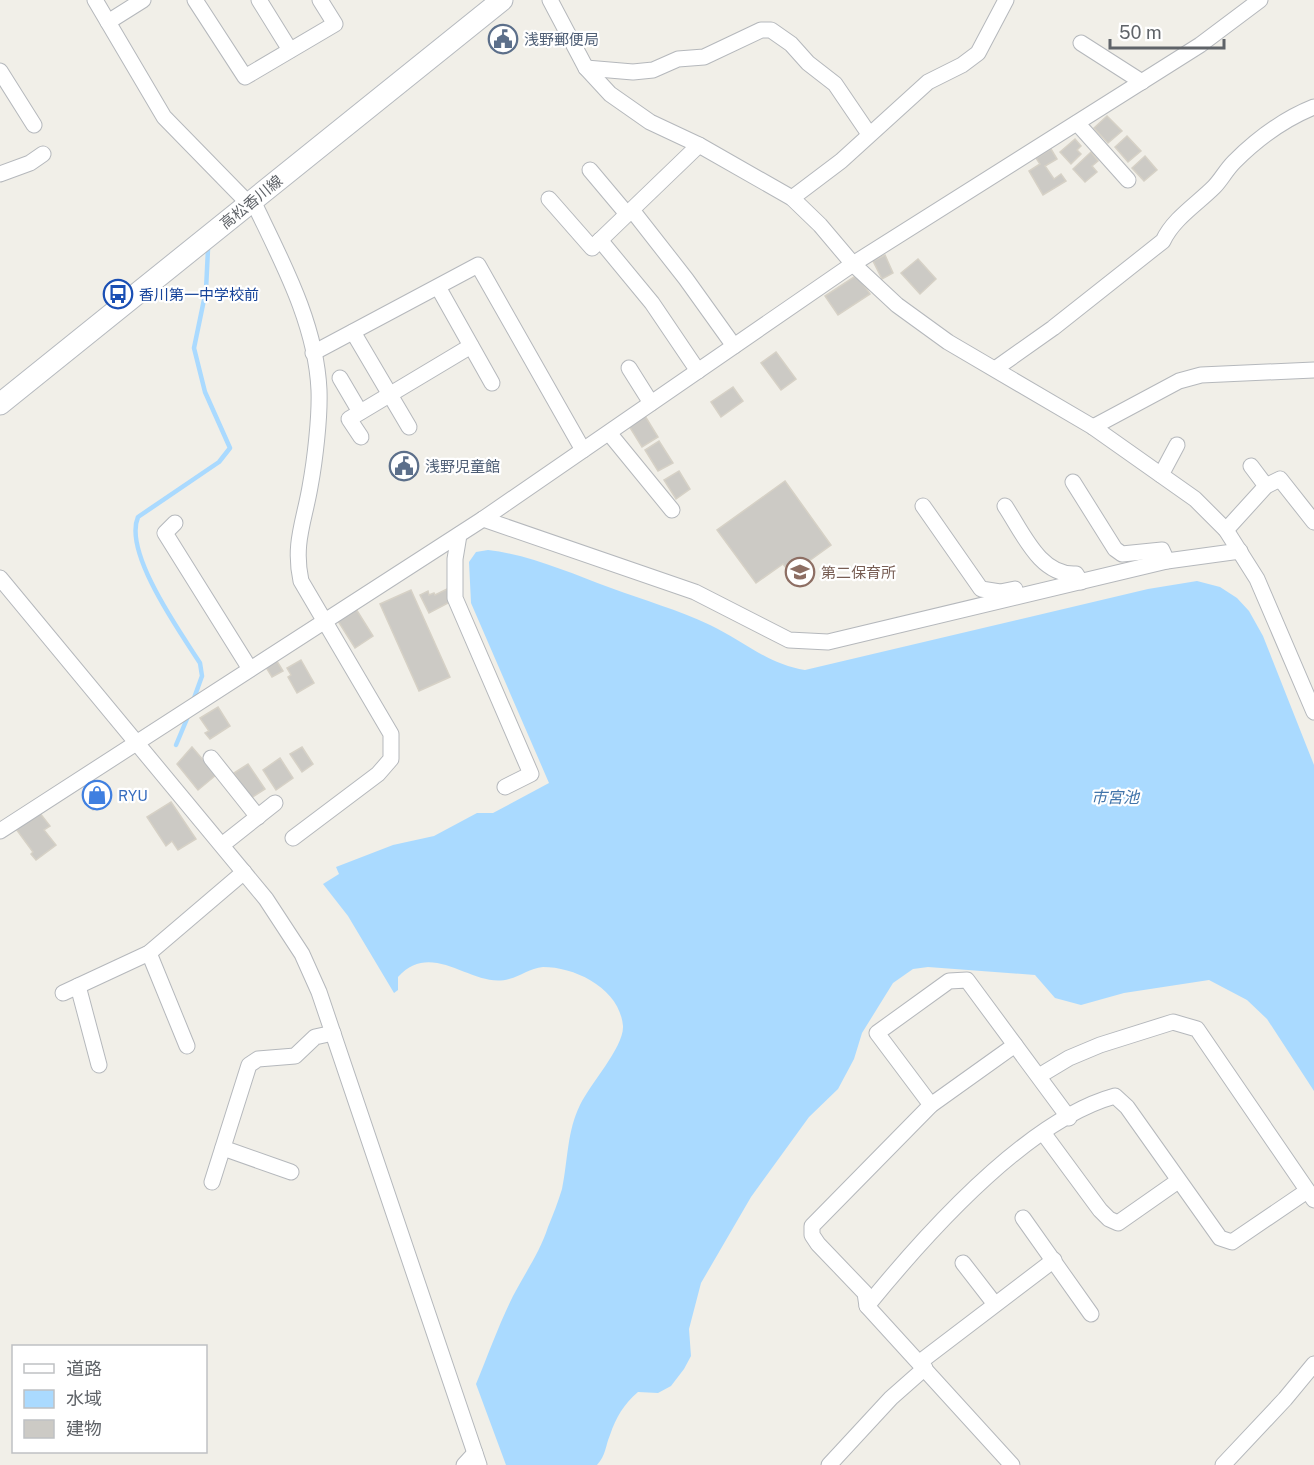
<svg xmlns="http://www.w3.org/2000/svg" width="1314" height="1465" font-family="'Public Sans','Noto Sans JP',sans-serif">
  <rect width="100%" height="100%" fill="#f1efe8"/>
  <path fill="#aadaff" d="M 488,550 C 531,555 570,573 611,588 C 644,600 678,610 710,625 C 742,640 769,665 805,670 L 1148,589 L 1197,581 L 1220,587 L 1237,598 L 1249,611 L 1263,636 L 1314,765 L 1314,1091 L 1267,1019 L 1247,1000 L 1209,980 L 1124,993 L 1081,1005 L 1055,998 L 1035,975 L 928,967 L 913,969 L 893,983 L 862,1033 L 854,1059 L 838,1089 L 809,1117 L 751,1197 L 701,1283 L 689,1329 L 691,1356 L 684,1369 L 671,1386 L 658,1393 L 638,1392 C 624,1404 616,1417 610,1435 C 605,1447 606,1455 597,1465 L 506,1465 L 476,1384 C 488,1355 499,1324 513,1296 C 525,1273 540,1252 548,1227 C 553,1215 558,1202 562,1189 C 568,1160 567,1131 580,1105 C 590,1084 624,1047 623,1026 C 620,989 576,967 543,967 C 530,968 521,976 509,979 C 473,990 433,938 398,977 L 398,990 L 394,993 L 348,916 L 323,884 L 339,874 L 336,867 L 393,845 L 434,836 L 477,813 L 493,813 L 549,783 L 471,603 L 469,562 L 476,552 Z"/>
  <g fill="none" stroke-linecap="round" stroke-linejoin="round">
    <g stroke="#aadaff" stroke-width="4.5">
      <path d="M 193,701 L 202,676 L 200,663 C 180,632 123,552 138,517 L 219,462 L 230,448 L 205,392 L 194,348 L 206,290 L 208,249"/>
      <polyline points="176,745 189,714"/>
    </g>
  </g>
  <g fill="#cccac5" stroke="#d6d1c6" stroke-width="1.5">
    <polygon points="1107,116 1122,131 1108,143 1094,128"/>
    <polygon points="1127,136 1141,151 1128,162 1115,147"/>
    <polygon points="1075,139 1081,146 1077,150 1081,154 1071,164 1060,152"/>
    <polygon points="1051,149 1057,159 1045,166 1054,179 1061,174 1066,181 1043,195 1029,171 1040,164 1036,158"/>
    <polygon points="1091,152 1098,161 1092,166 1097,172 1085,182 1073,169"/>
    <polygon points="1145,156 1157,170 1144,181 1132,168"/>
    <polygon points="885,255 893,273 882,279 873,261"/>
    <polygon points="918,259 936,279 920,294 901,273"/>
    <polygon points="857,275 870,294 838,315 825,296"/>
    <polygon points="776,352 796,379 781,390 761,363"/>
    <polygon points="733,387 743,401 721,417 711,402"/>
    <polygon points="645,416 658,437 642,447 629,426"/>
    <polygon points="659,441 673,463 658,471 645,450"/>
    <polygon points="679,471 690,489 676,499 664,480"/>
    <polygon points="785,481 831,545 791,574 783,564 756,583 717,530"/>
    <polygon points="447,589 452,601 429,613 420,595 428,591 429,595 434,593 435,595"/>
    <polygon points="411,590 450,677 419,691 380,604"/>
    <polygon points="356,609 373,636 355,648 338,621"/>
    <polygon points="275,658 283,671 272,677 264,664"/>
    <polygon points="301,660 314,683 297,693 288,677 291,675 287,668"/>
    <polygon points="218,707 230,726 210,739 205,733 209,731 200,718"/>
    <polygon points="192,747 216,775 198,790 177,764"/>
    <polygon points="302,747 313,764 302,772 290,754"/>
    <polygon points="280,758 293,778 276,790 263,770"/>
    <polygon points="248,764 265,789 251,798 234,773"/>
    <polygon points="101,784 110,799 93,810 83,795"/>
    <polygon points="171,802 196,839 178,850 172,841 166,846 147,817"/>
    <polygon points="39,812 50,826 44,830 56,845 36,860 31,854 33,852 16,829"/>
  </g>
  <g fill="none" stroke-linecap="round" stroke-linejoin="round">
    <g stroke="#b5b8bc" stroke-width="17">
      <g id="street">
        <polyline points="95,0 164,117 249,204"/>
        <polyline points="195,0 245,77 335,24 320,0"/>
        <polyline points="259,0 290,50"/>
        <polyline points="550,0 586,68 610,94 650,122 699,145 792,198 820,225 853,264 897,305 948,342 1093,427 1195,499 1226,530 1257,579 1314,712"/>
        <polyline points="108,22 143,0"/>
        <polyline points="1081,43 1142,82"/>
        <polyline points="586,68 633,72 653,70 678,59 704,57 761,30 771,30 791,44 808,63 835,84 869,134"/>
        <polyline points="0,71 34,125"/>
        <polyline points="1077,123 1128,180"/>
        <polyline points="590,170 627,214"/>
        <polyline points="0,174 30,163 43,154"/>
        <polyline points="792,198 841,161 928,82 962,65 978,53 1006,0"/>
        <polyline points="549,199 592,248 699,145"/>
        <path d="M 253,201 C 281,260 316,323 319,390 C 320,417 315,460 310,487 C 304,522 293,544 301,581 L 391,734 L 391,759 L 378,774 L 293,838"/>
        <polyline points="632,210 686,279 734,346"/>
        <polyline points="600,240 652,303 698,371"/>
        <polyline points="438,287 492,383"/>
        <polyline points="353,332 409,427"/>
        <polyline points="313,353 478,265 583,450"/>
        <polyline points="629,368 651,403"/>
        <path d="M 995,369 L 1053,328 L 1163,241 C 1173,219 1197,204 1214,187 C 1221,180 1226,170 1234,162 C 1257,139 1284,119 1314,107"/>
        <polyline points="340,378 360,412"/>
        <polyline points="1093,427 1179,381 1201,375 1314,370"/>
        <polyline points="609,433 672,510"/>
        <polyline points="361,437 349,419 471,346"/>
        <polyline points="1251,466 1266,486"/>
        <polyline points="1161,475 1177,445"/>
        <polyline points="1073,482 1115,549 1122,554 1162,550 1167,561"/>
        <polyline points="923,506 981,589 1000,592 1015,589"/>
        <path d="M 1005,506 C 1023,533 1040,576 1076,574 L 1081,582"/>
        <polyline points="483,519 695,592 789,640 828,642 1167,561 1240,551"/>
        <polyline points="175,523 165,533 250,669"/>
        <polyline points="1226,530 1266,486 1280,479 1314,522"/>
        <polyline points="459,535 455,559 455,598 531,774 505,787"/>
        <polyline points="0,578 266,899 302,954 319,992 479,1465"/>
        <polyline points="211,758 258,817"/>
        <polyline points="0,831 483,519 853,264 1200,45 1260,0"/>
        <polyline points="222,845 275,803"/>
        <polyline points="149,953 187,1046"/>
        <polyline points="78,986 99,1065"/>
        <polyline points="63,993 149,953 244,872"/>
        <polyline points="1039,1076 1069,1058 1100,1045 1173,1022 1197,1029 1314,1200"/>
        <polyline points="931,1105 877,1033 949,981 967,980 1069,1118"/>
        <polyline points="1044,1134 1100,1210 1109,1219 1118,1223 1178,1181"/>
        <polyline points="223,1148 291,1172"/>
        <polyline points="212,1182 249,1065 258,1059 295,1056 315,1037 333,1033"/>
        <polyline points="1023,1218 1091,1314"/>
        <polyline points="963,1263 994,1303"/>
        <polyline points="867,1306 865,1293 818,1244 812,1235 812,1226 931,1105 1015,1045"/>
        <polyline points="920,1362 1054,1260"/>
        <polyline points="464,1465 475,1453"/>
        <polyline points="829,1465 891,1398 925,1368"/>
        <path d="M 1012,1465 L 867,1306 C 925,1235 1027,1120 1115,1096 L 1127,1107 L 1220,1238 L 1232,1242 L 1307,1191"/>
        <polyline points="1223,1465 1285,1399 1314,1364"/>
      </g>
    </g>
    <g stroke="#b6babf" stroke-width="23">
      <polyline id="secondary" points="0,404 502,0"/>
    </g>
    <use href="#street" stroke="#fff" stroke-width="15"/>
    <use href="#secondary" stroke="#fff" stroke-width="21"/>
  </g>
  <defs>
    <g id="civic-ring" transform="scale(1.5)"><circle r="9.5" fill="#fff" stroke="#5c6f8a" stroke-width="1.5"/><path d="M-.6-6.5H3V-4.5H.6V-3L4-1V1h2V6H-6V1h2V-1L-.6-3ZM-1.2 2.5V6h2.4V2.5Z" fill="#5c6f8a"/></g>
    <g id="bus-ring" transform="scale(1.5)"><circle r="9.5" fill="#fff" stroke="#1a4fb4" stroke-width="1.5"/><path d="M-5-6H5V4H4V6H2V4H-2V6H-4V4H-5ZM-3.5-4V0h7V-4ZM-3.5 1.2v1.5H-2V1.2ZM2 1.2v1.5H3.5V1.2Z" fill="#1a4fb4"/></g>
    <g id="school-ring" transform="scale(1.5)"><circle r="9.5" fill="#fff" stroke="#8d6e63" stroke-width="1.5"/><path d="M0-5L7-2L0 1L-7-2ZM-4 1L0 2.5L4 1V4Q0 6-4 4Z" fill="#8d6e63"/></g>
    <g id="shop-ring" transform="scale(1.5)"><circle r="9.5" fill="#fff" stroke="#3f7fe0" stroke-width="1.5"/><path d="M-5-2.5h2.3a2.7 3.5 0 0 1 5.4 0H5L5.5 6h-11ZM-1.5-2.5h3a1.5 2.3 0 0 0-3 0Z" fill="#3f7fe0"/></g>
  </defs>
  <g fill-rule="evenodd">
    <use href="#civic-ring" x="503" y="39"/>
    <use href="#bus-ring" x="118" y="294"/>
    <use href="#civic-ring" x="404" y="466"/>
    <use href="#school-ring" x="800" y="572"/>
    <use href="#shop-ring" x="97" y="795"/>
  </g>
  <g text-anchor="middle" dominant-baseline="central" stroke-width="4.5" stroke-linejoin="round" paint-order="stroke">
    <g font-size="15" fill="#4e5e75" stroke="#fff" text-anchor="start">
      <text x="524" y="39">浅野郵便局</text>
      <text x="425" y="466">浅野児童館</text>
    </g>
    <g font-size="15" fill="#5f6368" stroke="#fff">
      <text transform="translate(251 202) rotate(-39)">高松香川線</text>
    </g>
    <g font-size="15" fill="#164399" stroke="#fff" text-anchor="start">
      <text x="139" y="294">香川第一中学校前</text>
    </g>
    <g font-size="15" fill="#785e54" stroke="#fff" text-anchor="start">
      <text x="821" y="572">第二保育所</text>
    </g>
    <g font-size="15" fill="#366cbe" stroke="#fff" text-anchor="start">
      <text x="118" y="795">RYU</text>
    </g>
    <g font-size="16" font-style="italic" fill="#4174aa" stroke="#fff">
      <text x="1115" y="797">市宮池</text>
    </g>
  </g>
  <rect x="12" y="1345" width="195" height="108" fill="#ffffff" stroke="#bfc1c3" stroke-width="1.5"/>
  <rect x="24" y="1364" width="30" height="9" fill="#ffffff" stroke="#bfc1c3" stroke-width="1.5"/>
  <text x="66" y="1375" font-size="18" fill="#5f6368">道路</text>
  <rect x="24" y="1390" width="30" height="18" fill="#aadaff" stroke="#bfc1c3" stroke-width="1.5"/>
  <text x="66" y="1405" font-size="18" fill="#5f6368">水域</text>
  <rect x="24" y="1420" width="30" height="18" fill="#cccac5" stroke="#bfc1c3" stroke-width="1.5"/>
  <text x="66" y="1435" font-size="18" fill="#5f6368">建物</text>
  <path d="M1110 39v9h114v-9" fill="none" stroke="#5f6368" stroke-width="3"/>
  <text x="1119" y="39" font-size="18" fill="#5f6368" stroke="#ffffff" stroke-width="4.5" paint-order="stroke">50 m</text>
</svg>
